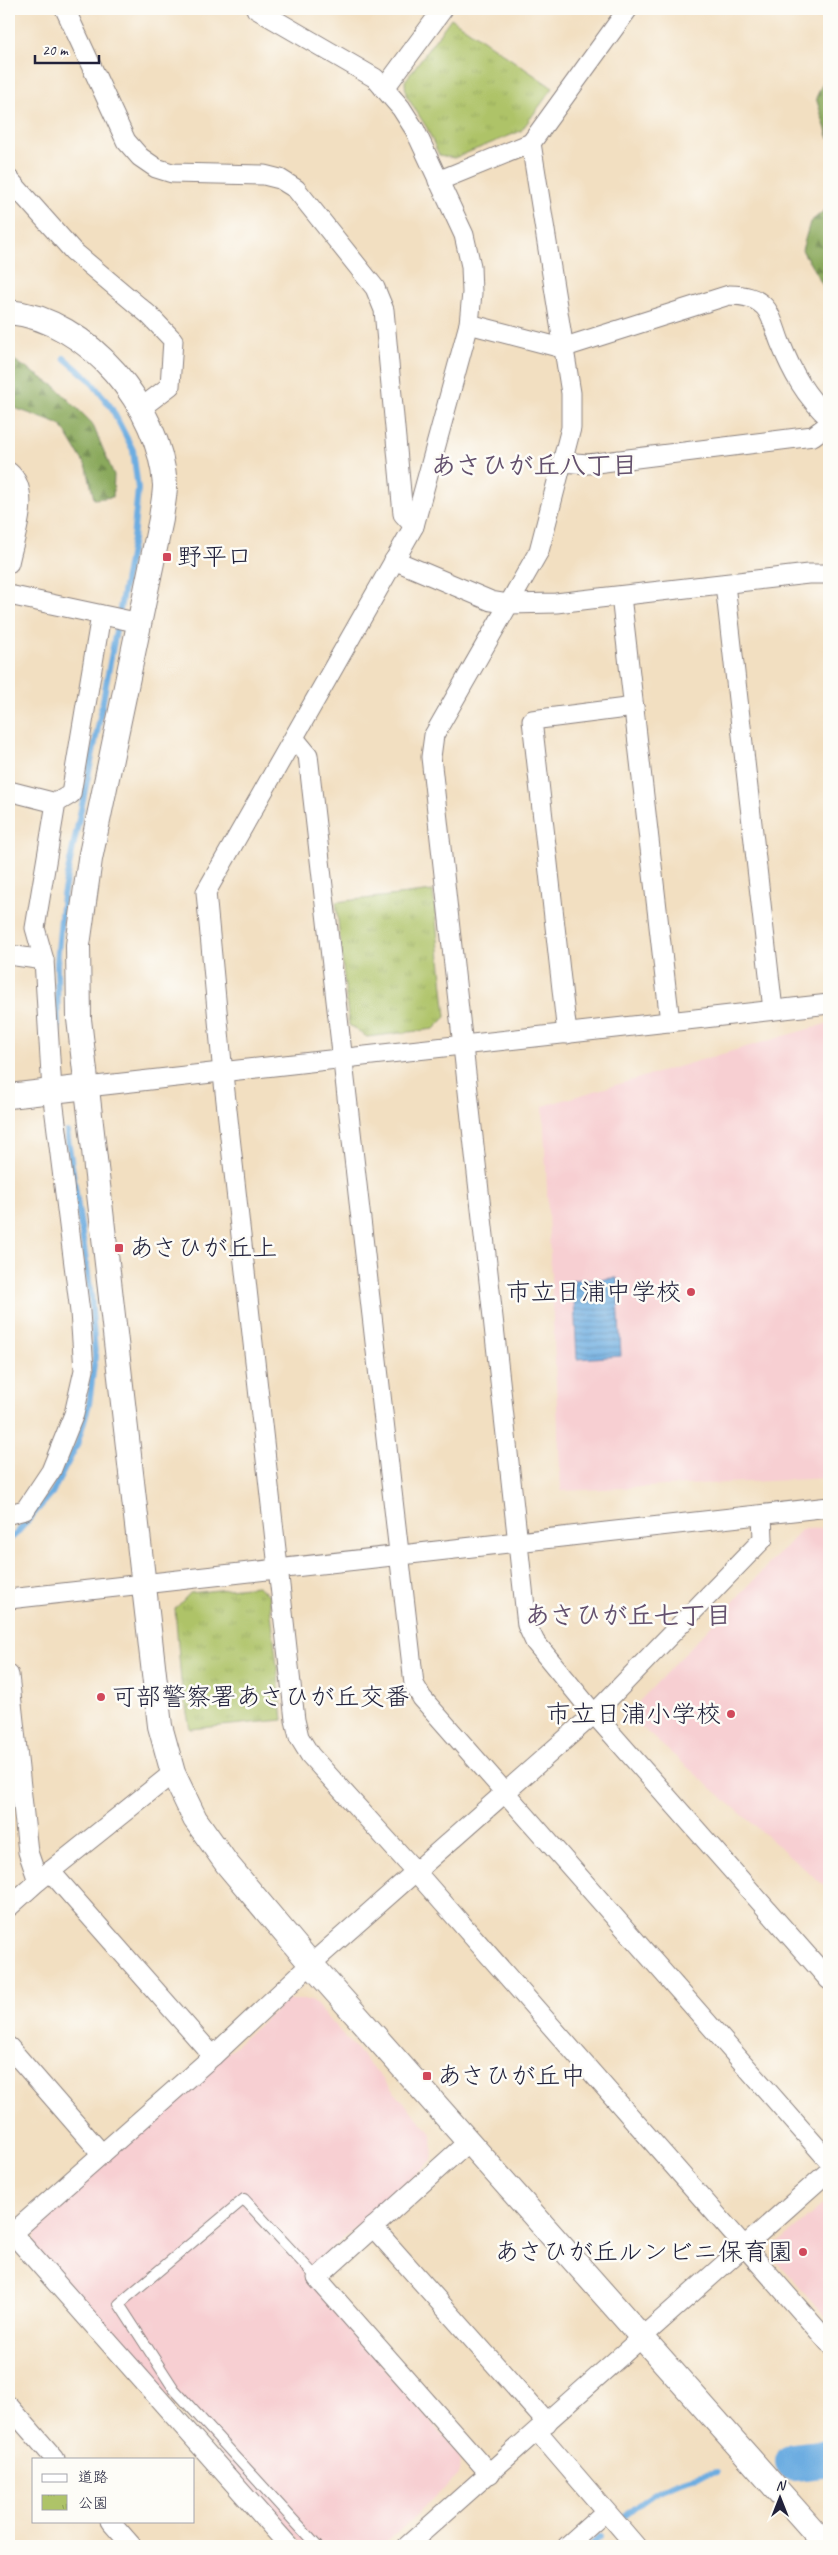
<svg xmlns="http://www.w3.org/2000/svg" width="838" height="2555" font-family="Caveat,'Klee One',sans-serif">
  <defs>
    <pattern id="forest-firs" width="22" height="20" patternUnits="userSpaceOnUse" patternTransform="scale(1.25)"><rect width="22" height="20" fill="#8aa95c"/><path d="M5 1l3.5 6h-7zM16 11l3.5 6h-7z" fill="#70894d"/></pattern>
    <pattern id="park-tufts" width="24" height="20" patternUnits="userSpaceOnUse" patternTransform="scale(1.25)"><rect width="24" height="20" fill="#aec368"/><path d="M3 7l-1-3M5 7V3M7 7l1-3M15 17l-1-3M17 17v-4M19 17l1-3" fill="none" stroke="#95a75b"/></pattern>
    <pattern id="water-rules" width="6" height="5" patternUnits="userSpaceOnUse" patternTransform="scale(1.25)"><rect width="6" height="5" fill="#6dade1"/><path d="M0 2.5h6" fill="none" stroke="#598cb8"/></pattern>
  </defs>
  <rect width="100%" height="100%" fill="#fdfcf7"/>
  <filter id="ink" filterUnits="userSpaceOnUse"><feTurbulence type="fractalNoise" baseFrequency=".02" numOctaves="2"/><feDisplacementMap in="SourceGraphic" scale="10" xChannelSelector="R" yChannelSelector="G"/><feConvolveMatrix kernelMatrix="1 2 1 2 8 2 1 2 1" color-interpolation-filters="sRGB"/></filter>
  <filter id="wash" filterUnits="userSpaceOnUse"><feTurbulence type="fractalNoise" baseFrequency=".0096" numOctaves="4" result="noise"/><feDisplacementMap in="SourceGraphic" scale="20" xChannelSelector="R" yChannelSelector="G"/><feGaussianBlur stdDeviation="1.12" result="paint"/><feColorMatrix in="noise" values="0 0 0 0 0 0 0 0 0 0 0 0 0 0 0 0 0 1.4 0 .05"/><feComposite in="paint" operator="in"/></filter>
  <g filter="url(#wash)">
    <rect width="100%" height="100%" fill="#f2dfc1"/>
    <g fill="#f7cfd2">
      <polygon points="829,1023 829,1478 561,1491 543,1106"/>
      <polygon points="829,1528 829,1890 633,1720 632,1709 802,1529"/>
      <polygon points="287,2000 312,2000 432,2134 433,2159 303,2274 460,2455 459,2475 383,2546 303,2546 33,2246 38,2220"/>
      <polygon points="829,2199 829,2320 775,2260 777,2244"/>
    </g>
    <g fill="url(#forest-firs)" stroke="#56664c">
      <polygon points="829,69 829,139 816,98"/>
      <polygon points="829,207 829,296 802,250 810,222"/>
      <polygon points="9,357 56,387 92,423 114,475 113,497 94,499 87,468 61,425 9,406"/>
    </g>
    <g fill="url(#park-tufts)" stroke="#687252">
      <polygon points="451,18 553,88 521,131 454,158 439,155 427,128 406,95 405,81"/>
      <polygon points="433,891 446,1017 434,1029 367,1037 349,1025 336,902"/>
      <polygon points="257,1586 269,1595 283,1720 190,1729 181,1681 175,1609 190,1593"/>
    </g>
    <polygon fill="url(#water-rules)" stroke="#48688e" points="617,1278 621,1356 577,1359 573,1280"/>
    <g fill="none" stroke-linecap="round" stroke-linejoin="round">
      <g stroke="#6dade1" stroke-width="6">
        <polyline points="58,1036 57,963 63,895 96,738 133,539 138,489 133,450 111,407 89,379 64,358"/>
        <polyline points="9,1540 16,1534 52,1493 77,1445 89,1404 95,1356 91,1295 67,1132"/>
        <path d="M 626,2515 C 658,2488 675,2479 717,2472"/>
        <polyline points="590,2546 600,2537"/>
      </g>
      <polyline stroke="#6dade1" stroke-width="38" points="794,2462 829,2458"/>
    </g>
  </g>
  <g filter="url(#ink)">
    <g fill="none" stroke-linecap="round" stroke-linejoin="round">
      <g stroke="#8a807e" stroke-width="12">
        <polyline id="service" points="317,2546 174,2389 119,2304 244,2199 317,2278"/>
      </g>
      <g stroke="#8a807e" stroke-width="21">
        <g id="minor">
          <polyline points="65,9 126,141 140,157 156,168 172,173 264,175 280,179 296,189 375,288 384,310 403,514 414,526"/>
          <polyline points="256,9 375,78 401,108 415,130 464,235 471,266 472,293 469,324 414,526 206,892 223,1074 295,1720 299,1737 310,1755 416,1872 829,2343"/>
          <polyline points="384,89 443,9"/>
          <polyline points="531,143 571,393 571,428 539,551 434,735 431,757 527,1625 535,1642 594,1714 829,1980"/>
          <polyline points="9,179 73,251 149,315 173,340 170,386 141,408"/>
          <polyline points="438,181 531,143 628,9"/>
          <path d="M 469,324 L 562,348 L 729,295 C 743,295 758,297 767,310 C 773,319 776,332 780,342 C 792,372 805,396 829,418"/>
          <polyline points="562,462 588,464 813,436 829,424"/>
          <path d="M 9,472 C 33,492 14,537 9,563"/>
          <polyline points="394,560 491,601 509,604 556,603 808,574 829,574"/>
          <polyline points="725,584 773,1010"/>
          <polyline points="9,595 140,623"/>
          <polyline points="621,596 670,1022"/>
          <polyline points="294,738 308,755 414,1684 422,1698 829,2161"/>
          <polyline points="9,791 56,803"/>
          <polyline points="9,955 44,960"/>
          <polyline points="567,1034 532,720 634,707"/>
          <polyline points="87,1087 829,1004"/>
          <polyline points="9,1514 25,1510 51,1471 74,1414 84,1370 80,1312 52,1091 44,960 35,928 56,803 71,794 101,615"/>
          <polyline points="9,1599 829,1507"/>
          <polyline points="9,1675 28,1852 38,1881"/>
          <polyline points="50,1871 213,2056"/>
          <polyline points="9,1907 38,1881 173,1773"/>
          <polyline points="9,2047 102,2154"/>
          <polyline points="469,2141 317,2278 490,2474"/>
          <polyline points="373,2227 547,2423"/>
          <polyline points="12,2233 289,2546"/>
          <polyline points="9,2236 213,2056 311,1964 594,1714 763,1539 762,1515"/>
          <polyline points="9,2406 55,2459"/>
          <polyline points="538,2432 636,2546"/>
          <polyline points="110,2521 132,2546"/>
          <polyline points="407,2546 829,2171"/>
          <polyline points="567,2546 605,2512"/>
        </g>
      </g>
      <g stroke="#8a807e" stroke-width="26">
        <g id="tertiary">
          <path d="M 9,312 C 88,319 160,407 165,485 C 165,496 162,508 161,519 L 90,859 L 78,945 L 79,1019 L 160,1726 L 173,1773 L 195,1819 L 227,1864 L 311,1964 L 827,2546"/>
          <polyline points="9,1096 87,1087"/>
        </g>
      </g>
      <use href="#service" stroke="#fff" stroke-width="10"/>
      <use href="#minor" stroke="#fff" stroke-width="19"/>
      <use href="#tertiary" stroke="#fff" stroke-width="24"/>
    </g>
  </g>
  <g fill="#d1495b" stroke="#fdfcf7" stroke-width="2">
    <rect x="162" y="552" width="10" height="10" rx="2.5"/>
    <rect x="114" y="1243" width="10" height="10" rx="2.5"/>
    <circle cx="691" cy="1292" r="5"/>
    <circle cx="101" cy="1697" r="5"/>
    <circle cx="731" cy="1714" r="5"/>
    <rect x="422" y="2071" width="10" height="10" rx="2.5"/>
    <circle cx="803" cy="2252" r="5"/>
  </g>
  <g text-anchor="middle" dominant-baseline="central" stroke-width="5" stroke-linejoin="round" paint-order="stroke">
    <g font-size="25" fill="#22223b" stroke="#fdfcf7" text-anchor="start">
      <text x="177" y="557">野平口</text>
      <text x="129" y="1248">あさひが丘上</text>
      <text x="681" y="1292" text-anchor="end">市立日浦中学校</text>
      <text x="111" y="1697">可部警察署あさひが丘交番</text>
      <text x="721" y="1714" text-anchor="end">市立日浦小学校</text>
      <text x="437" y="2076">あさひが丘中</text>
      <text x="793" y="2252" text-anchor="end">あさひが丘ルンビニ保育園</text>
    </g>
    <g font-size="26" font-weight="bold" fill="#64516e" stroke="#fdfcf7">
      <text x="534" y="465">あさひが丘八丁目</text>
      <text x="628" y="1615">あさひが丘七丁目</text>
    </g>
  </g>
  <rect width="838" height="2555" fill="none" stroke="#fdfcf7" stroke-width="30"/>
  <rect x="32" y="2458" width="162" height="65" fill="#fdfcf7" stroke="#a5a5ac"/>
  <rect x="42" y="2474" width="25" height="8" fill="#ffffff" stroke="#a5a5ac"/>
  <text x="78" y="2482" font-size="15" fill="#22223b">道路</text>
  <rect x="42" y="2495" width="25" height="15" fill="url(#park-tufts)" stroke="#a5a5ac"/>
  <text x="78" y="2508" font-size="15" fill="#22223b">公園</text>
  <g transform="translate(780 2498)" stroke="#fdfcf7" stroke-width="4" paint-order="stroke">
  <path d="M0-4L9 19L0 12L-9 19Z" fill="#22223b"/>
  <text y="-8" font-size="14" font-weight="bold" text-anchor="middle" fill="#22223b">N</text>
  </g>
  <path d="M35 55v8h64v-8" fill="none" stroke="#22223b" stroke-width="2.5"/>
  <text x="42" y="55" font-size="15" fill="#22223b" stroke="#fdfcf7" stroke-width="4" paint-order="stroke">20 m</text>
</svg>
